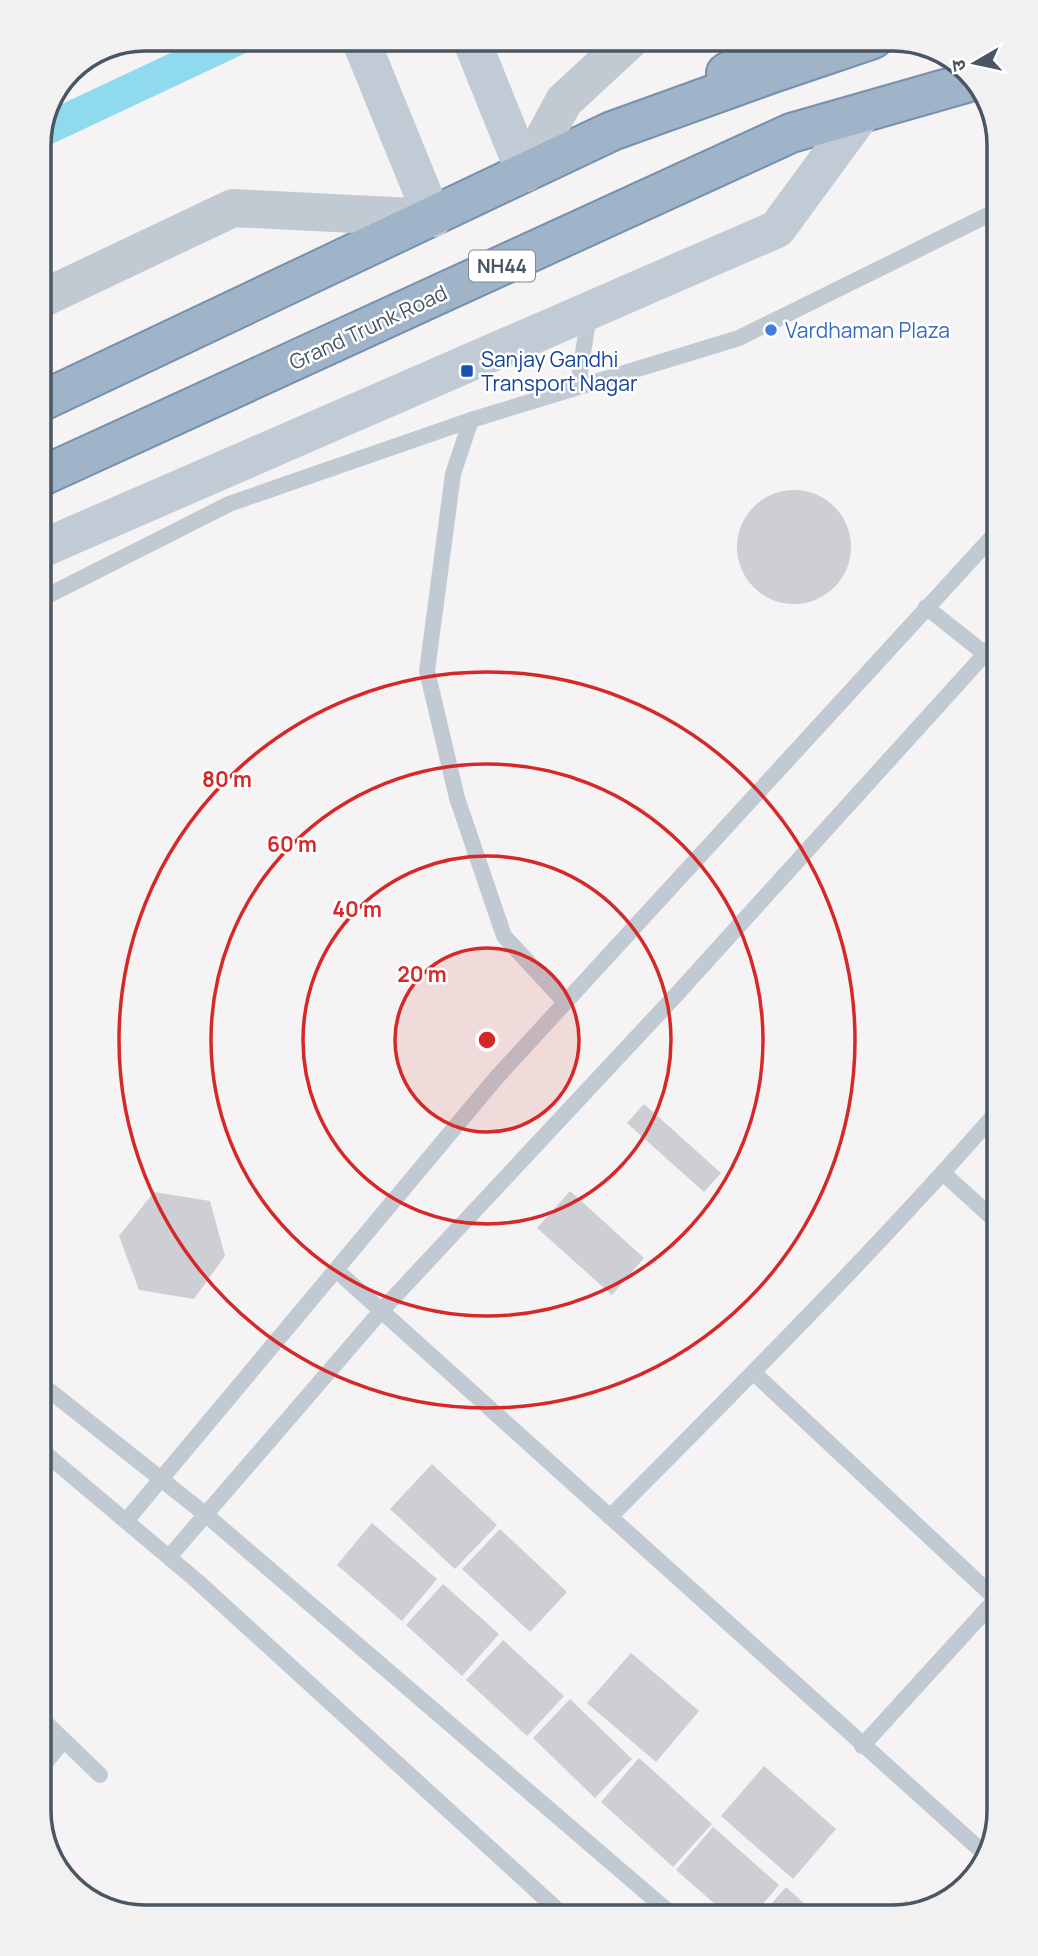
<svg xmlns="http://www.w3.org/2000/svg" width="1038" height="1956" font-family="Manrope,'Noto Sans Devanagari',sans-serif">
  <rect width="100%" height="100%" fill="#f5f3f3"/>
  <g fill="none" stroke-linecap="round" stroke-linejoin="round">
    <polyline stroke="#90daee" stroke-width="32" points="42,131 238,39"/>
  </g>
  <g fill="#cdcfd5">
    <circle cx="794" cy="547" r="57"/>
    <polygon points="644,1104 721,1173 704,1192 627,1123"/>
    <polygon points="570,1191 644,1258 612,1295 537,1228"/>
    <polygon points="154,1192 210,1201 225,1256 194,1299 139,1290 119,1236"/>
    <polygon points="432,1464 497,1525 455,1569 390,1509"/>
    <polygon points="372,1523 437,1579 402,1621 337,1565"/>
    <polygon points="500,1529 567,1592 530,1632 462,1569"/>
    <polygon points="443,1584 499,1634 462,1676 406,1625"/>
    <polygon points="503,1640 564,1696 527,1736 466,1680"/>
    <polygon points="631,1653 699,1711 656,1762 587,1703"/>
    <polygon points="570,1699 632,1759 595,1798 533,1738"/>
    <polygon points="639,1758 712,1824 673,1867 601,1802"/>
    <polygon points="764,1766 836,1829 793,1879 721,1816"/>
    <polygon points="713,1827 779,1885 757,1911 723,1911 676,1870"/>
    <polygon points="786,1887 812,1911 765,1911"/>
    <polygon points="906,1900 917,1909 898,1910"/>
  </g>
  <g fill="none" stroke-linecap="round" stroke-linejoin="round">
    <g stroke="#7690ad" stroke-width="42">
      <g id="trunk">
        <polyline points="726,73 780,39"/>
        <polyline points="40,402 612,131 770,74 873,39"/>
        <polyline points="40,477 791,133 973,81"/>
      </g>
    </g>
    <g stroke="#c1cad2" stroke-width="16">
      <polyline points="578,386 589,314"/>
      <polyline points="471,420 453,474 427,671 457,798 504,936 564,1001"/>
      <polyline points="41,599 229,504 471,420 739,338 992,213"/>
      <polyline points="926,607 994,661"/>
      <polyline points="943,1173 997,1222"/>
      <polyline points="336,1270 986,1855"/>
      <polyline points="754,1373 996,1599"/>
      <polyline points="45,1387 205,1514 669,1912"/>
      <polyline points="45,1453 197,1581 561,1913"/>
      <path d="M 610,1517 C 741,1385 873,1253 996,1113"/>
      <polyline points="126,1521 497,1077 993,536"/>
      <polyline points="169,1557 382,1310 677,994 994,644"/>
      <polyline points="46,1723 100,1775"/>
      <polyline points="862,1746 998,1597"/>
      <polyline points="46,1762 64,1740"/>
    </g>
    <g stroke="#c1cad2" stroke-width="38">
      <polyline points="525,173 564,101 631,39"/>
      <polyline points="39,300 233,208 433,218"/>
    </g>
    <g stroke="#c1cbd6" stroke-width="38">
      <polyline points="360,39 433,218"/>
      <polyline points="471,39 525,173"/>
      <polyline points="41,549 777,229 862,113"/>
    </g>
    <use href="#trunk" stroke="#9fb4c9" stroke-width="38"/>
  </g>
  <circle cx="487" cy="1040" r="92" fill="#d62828" fill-opacity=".12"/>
  <g fill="none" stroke="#d62828" stroke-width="3.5">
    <circle cx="487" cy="1040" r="92"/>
    <circle cx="487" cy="1040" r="184"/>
    <circle cx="487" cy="1040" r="276"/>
    <circle cx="487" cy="1040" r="368"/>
  </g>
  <circle fill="#3f7fe0" stroke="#fff" stroke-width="2.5" cx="771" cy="330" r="7"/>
  <rect fill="#1a4fb4" stroke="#fff" stroke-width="2.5" x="460" y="364" width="14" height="14" rx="3.5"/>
  <g text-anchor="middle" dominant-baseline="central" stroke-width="5" stroke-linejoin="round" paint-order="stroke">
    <rect fill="#fff" stroke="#808990" stroke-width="2" x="469" y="250.5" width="66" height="31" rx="5"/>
    <g font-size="19" font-weight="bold" fill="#4a5661">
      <text x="502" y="266">NH44</text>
    </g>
    <g font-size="21" fill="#4a5661" stroke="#fff">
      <text transform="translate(368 327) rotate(-25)">Grand Trunk Road</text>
    </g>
    <g font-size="21" fill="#366cbe" stroke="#fff" text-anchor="start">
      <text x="785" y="330">Vardhaman Plaza</text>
    </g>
    <g font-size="21" fill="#164399" stroke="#fff" text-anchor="start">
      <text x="481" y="359">Sanjay Gandhi<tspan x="481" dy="24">Transport Nagar</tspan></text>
    </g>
  </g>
  <path d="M0 0H1038V1956H0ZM145 51H893A94 94 0 0 1 987 145V1811A94 94 0 0 1 893 1905H145A94 94 0 0 1 51 1811V145A94 94 0 0 1 145 51Z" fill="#f1f1f2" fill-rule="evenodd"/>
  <path fill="none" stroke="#4a5661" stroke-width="3.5" d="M145 51H893A94 94 0 0 1 987 145V1811A94 94 0 0 1 893 1905H145A94 94 0 0 1 51 1811V145A94 94 0 0 1 145 51Z"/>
  <circle cx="487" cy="1040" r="10" fill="#d62828" stroke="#fff" stroke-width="3.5"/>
  <g font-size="21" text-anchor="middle" font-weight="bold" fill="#d62828" stroke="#fff" stroke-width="5" stroke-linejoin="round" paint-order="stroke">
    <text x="227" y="787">80 m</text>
    <text x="292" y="852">60 m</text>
    <text x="357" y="917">40 m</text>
    <text x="422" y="982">20 m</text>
  </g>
  <g transform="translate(975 63) rotate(261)" stroke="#ffffff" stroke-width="5" paint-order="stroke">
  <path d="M0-5L12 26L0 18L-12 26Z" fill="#4a5661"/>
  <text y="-10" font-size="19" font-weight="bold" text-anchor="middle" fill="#4a5661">उ</text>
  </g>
</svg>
